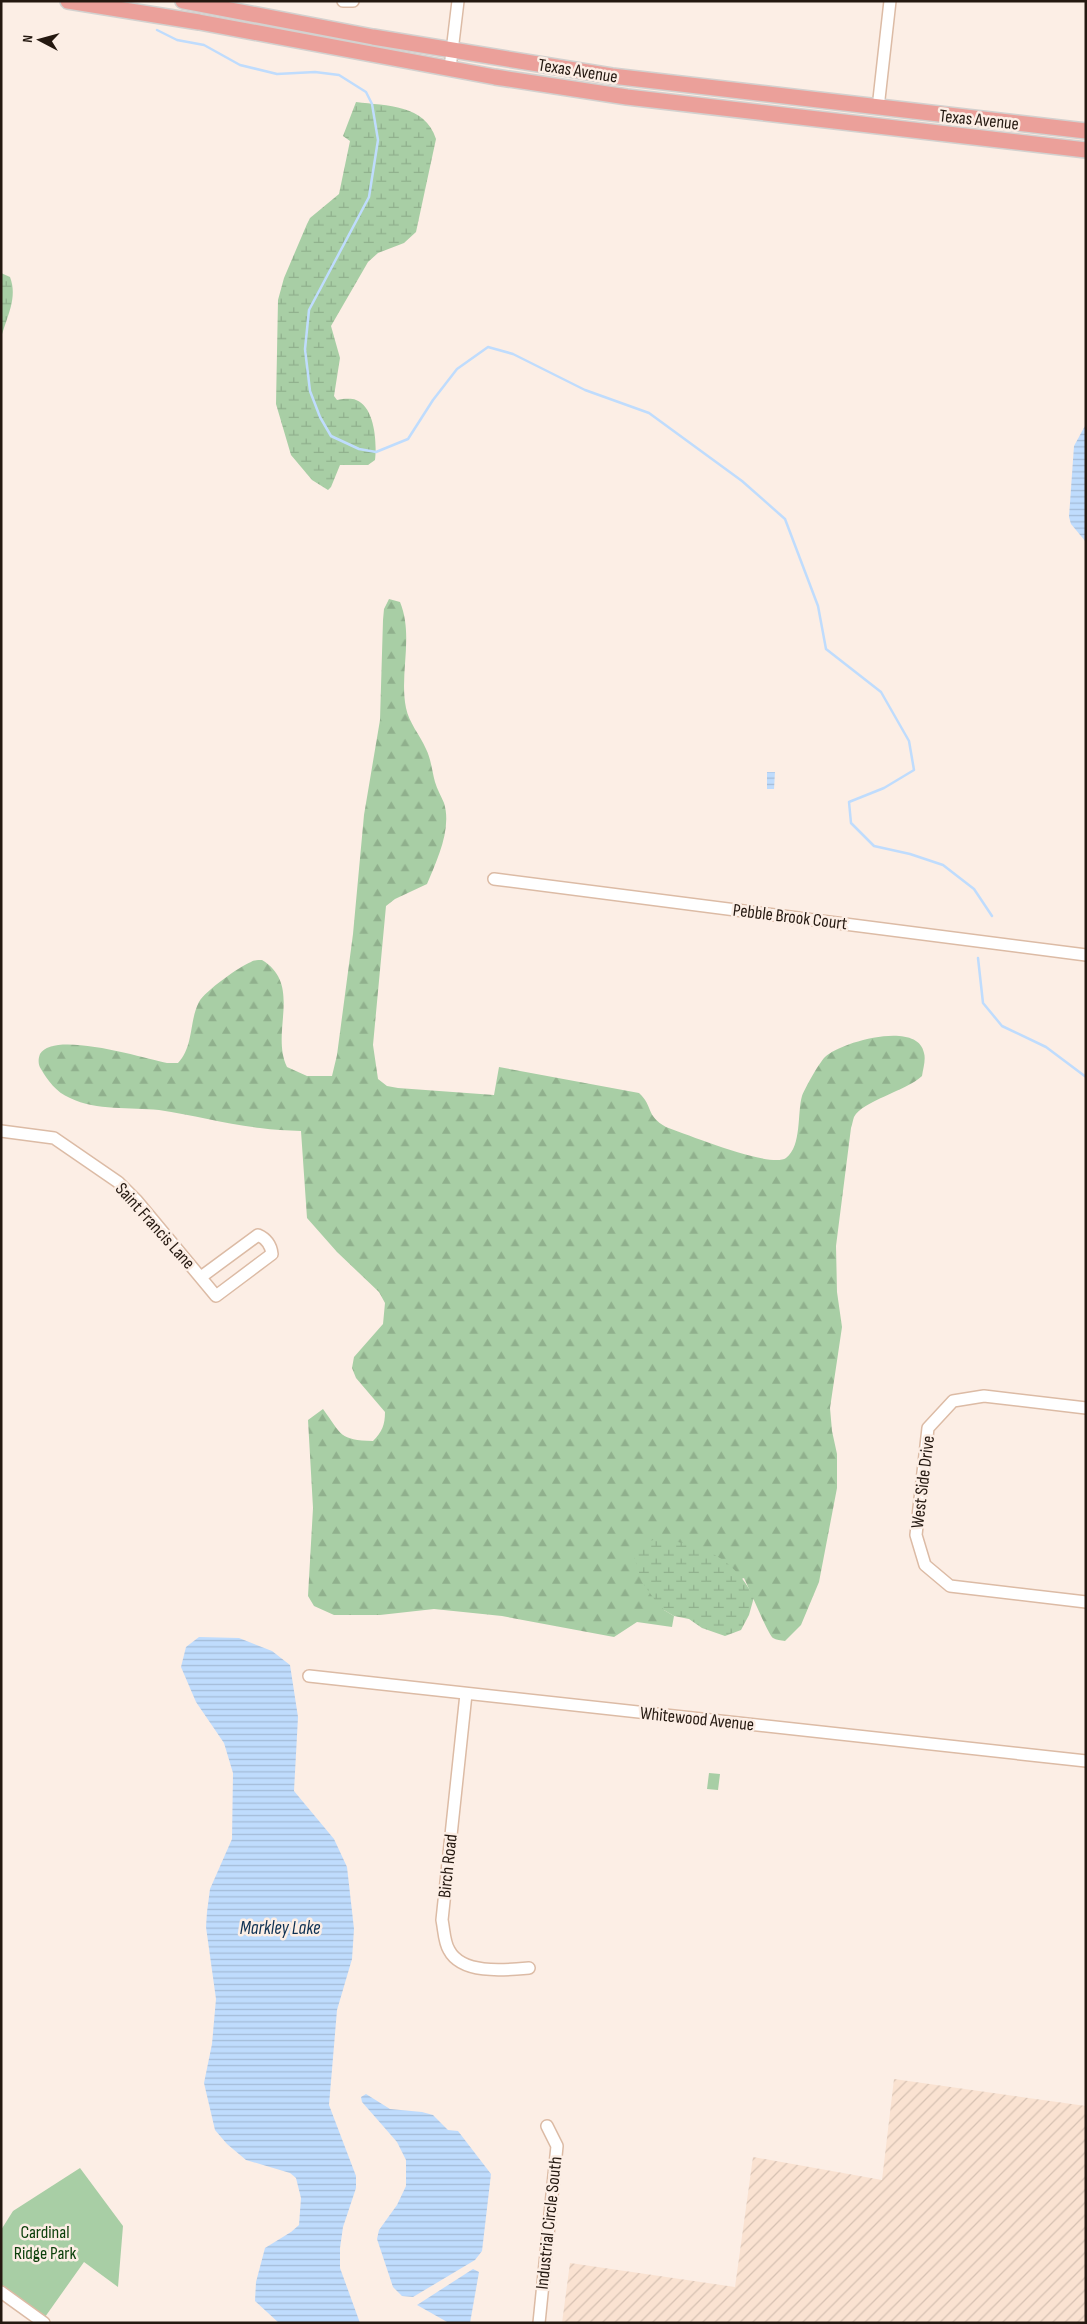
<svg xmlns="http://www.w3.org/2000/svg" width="1087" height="2324" font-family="'Sofia Sans Condensed',sans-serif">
  <defs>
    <pattern id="industrial-furrows" width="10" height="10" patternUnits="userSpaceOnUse" patternTransform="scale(1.25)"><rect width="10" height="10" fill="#fae2d1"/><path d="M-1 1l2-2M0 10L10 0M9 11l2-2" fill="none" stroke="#d6c1b2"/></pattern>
    <pattern id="forest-firs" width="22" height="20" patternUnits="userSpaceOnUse" patternTransform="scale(1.25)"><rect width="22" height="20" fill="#a8cea5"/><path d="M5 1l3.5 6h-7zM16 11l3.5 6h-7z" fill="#90b08d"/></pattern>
    <pattern id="wetland-marsh" width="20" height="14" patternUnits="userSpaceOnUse" patternTransform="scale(1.25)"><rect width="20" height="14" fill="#a8cea5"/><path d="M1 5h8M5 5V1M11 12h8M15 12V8" fill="none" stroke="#90b08d"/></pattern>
    <pattern id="water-rules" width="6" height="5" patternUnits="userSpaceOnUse" patternTransform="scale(1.25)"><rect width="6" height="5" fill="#bfdcfd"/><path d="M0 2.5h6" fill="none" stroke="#a4bcd8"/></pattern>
  </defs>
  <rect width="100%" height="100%" fill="#fceee5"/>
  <polygon fill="url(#industrial-furrows)" points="894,2079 1086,2106 1086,2323 562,2323 570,2263 735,2287 753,2157 882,2180"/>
  <g fill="#a8cea5">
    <polygon points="709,1773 720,1774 718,1790 707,1789"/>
    <polygon points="80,2168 123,2226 118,2287 84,2262 45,2317 1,2285 1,2230 13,2211"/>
  </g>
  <path fill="url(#forest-firs)" d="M 389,599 L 400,602 C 414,636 399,674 406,708 C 409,723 420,735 426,749 C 431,759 432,771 435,782 C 437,789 441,796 444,803 C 452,829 437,860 427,884 L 395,899 L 386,906 L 373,1045 L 378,1079 L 387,1086 L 398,1088 L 494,1095 L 499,1067 L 639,1093 C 654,1107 645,1115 666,1127 C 686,1134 771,1169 786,1158 C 802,1146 797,1113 802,1096 C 805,1088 819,1063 825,1057 C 841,1042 918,1020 924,1053 C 926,1060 923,1069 922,1076 C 906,1091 862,1101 854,1117 C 853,1120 852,1125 851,1128 L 836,1246 L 837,1292 L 842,1327 L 830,1408 L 832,1431 L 837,1454 L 837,1488 L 819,1582 L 801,1625 L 785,1641 C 781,1640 776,1640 773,1638 C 768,1634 749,1588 744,1578 L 664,1610 L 674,1616 L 672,1627 L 637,1622 L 614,1637 L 502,1616 L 434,1609 L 380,1615 L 334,1615 L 314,1606 L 308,1596 L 313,1508 L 308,1420 L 323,1409 C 342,1435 339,1440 373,1441 C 382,1432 385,1425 385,1412 L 356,1378 L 352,1368 L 354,1357 L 383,1324 L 385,1303 L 379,1292 L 337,1252 L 307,1218 L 301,1131 C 287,1130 273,1130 260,1128 C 226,1124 193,1115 159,1110 C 130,1107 97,1111 70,1098 C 56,1092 48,1081 41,1069 C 38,1065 38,1059 40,1054 C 53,1030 144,1058 167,1063 L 178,1063 C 194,1046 189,1021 199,1002 C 205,991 240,966 251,962 C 254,960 259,960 262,960 C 303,985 270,1032 287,1067 L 307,1076 L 332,1076 L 337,1055 L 353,934 L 364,815 L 380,720 L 383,620 L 384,609 Z"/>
  <g fill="url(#wetland-marsh)">
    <path d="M 356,102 C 387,106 425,104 436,139 L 416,232 L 404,243 L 378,253 L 368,262 L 331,326 L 340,358 L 334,396 L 337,400 C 343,399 351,398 356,400 C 375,407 377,443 375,460 L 368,465 L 340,465 L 331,487 L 328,490 L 312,480 L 291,455 L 276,404 L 278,300 L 284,278 L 307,224 L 310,218 L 339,194 L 350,141 L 343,136 Z"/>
    <path d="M 1,273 L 10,277 C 18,298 7,316 1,338 Z"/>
    <path d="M 661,1538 C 706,1548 731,1555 754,1597 L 749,1615 L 741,1630 L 725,1636 L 702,1628 L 689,1619 L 674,1616 L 664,1610 L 657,1603 L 642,1582 L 634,1557 L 638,1544 Z"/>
  </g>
  <g fill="url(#water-rules)">
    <polygon points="1086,424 1086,542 1071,524 1069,517 1074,446"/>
    <polygon points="767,772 775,772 774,789 767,789"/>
    <polygon points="199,1637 239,1638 272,1651 290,1665 298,1717 294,1791 334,1839 347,1867 354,1929 352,1959 337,2010 329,2105 356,2176 356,2188 343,2227 340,2248 340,2268 360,2323 279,2323 255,2301 256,2282 265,2248 291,2232 299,2225 301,2198 296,2178 290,2173 246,2160 227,2144 215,2130 204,2083 212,2044 216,1999 206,1927 207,1912 210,1889 232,1839 233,1773 224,1743 196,1702 181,1667 186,1647"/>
    <polygon points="366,2094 390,2109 422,2112 433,2115 448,2130 458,2131 491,2174 482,2251 475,2260 413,2297 402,2296 393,2287 377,2239 379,2230 397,2205 406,2186 406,2160 397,2142 362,2102 361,2097"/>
    <polygon points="473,2269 479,2272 470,2323 449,2323 417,2305"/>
  </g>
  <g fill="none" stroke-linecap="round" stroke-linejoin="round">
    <g stroke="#bfdcfd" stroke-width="2.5">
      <polyline points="157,30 177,40 204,45 240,65 277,74 315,72 339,75 366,92 372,104 378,140 369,197 309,310 305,349 310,391 320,417 331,436 359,449 376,452 408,439 433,400 457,369 488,347 513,354 585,390 649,413 742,481 785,519 818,606 826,649 881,692 909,741 914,770 884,788 849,802 851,823 874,846 910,854 943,865 974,889 992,916"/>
      <polyline points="978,958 983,1003 1002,1026 1046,1047 1086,1077"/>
    </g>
    <g stroke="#dcbba5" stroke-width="14">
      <g id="minor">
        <polyline points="343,1 353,1"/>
        <polyline points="450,68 458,1"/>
        <polyline points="878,108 890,1"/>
        <polyline points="494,879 1086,955"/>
        <path d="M 1,1131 L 54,1138 L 118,1182 L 137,1201 L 216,1296 L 272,1254 C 271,1245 267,1239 258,1235 L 201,1277"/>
        <polyline points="1086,1408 984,1396 953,1401 928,1428 916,1535 925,1565 950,1586 1086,1602"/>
        <polyline points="309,1676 1086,1761"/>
        <path d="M 466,1694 L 442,1920 C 444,1929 444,1942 449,1950 C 462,1975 506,1970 529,1968"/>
        <polyline points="1,2292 44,2323"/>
        <polyline points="539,2323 557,2146 547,2126"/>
      </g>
    </g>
    <g stroke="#d3d1cf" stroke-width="18">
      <g id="major">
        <polyline points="68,1 199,22 495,77 627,97 1086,150"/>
        <polyline points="183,1 373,37 612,76 1086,131"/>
      </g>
    </g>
    <use href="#minor" stroke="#fff" stroke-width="11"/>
    <use href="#major" stroke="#eba09a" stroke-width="15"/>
  </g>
  <g text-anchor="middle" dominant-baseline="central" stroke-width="5" stroke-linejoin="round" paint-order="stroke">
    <g font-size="18" fill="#241810" stroke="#fceee5">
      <text transform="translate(578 71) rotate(9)">Texas Avenue</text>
      <text transform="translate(979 120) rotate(6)">Texas Avenue</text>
      <text transform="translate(790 917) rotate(7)">Pebble Brook Court</text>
      <text transform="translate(155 1226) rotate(48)">Saint Francis Lane</text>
      <text transform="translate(923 1482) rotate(-83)">West Side Drive</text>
      <text transform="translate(697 1719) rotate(6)">Whitewood Avenue</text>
      <text transform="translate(448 1866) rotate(-84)">Birch Road</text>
      <text transform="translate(549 2223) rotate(-84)">Industrial Circle South</text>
    </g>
    <g font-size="18" fill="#0d410c" stroke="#fceee5">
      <text x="45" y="2232">Cardinal<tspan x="45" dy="21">Ridge Park</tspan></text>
    </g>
    <g font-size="19" font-style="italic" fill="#0d3052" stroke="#fceee5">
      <text x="280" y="1928">Markley Lake</text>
    </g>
  </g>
  <rect width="1087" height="2324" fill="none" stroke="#241810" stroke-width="5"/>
  <g transform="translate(40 40) rotate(276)" stroke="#fceee5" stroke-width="4" paint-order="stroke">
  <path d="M0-4L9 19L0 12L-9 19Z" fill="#241810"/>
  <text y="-8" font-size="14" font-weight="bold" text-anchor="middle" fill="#241810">N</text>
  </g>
</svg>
